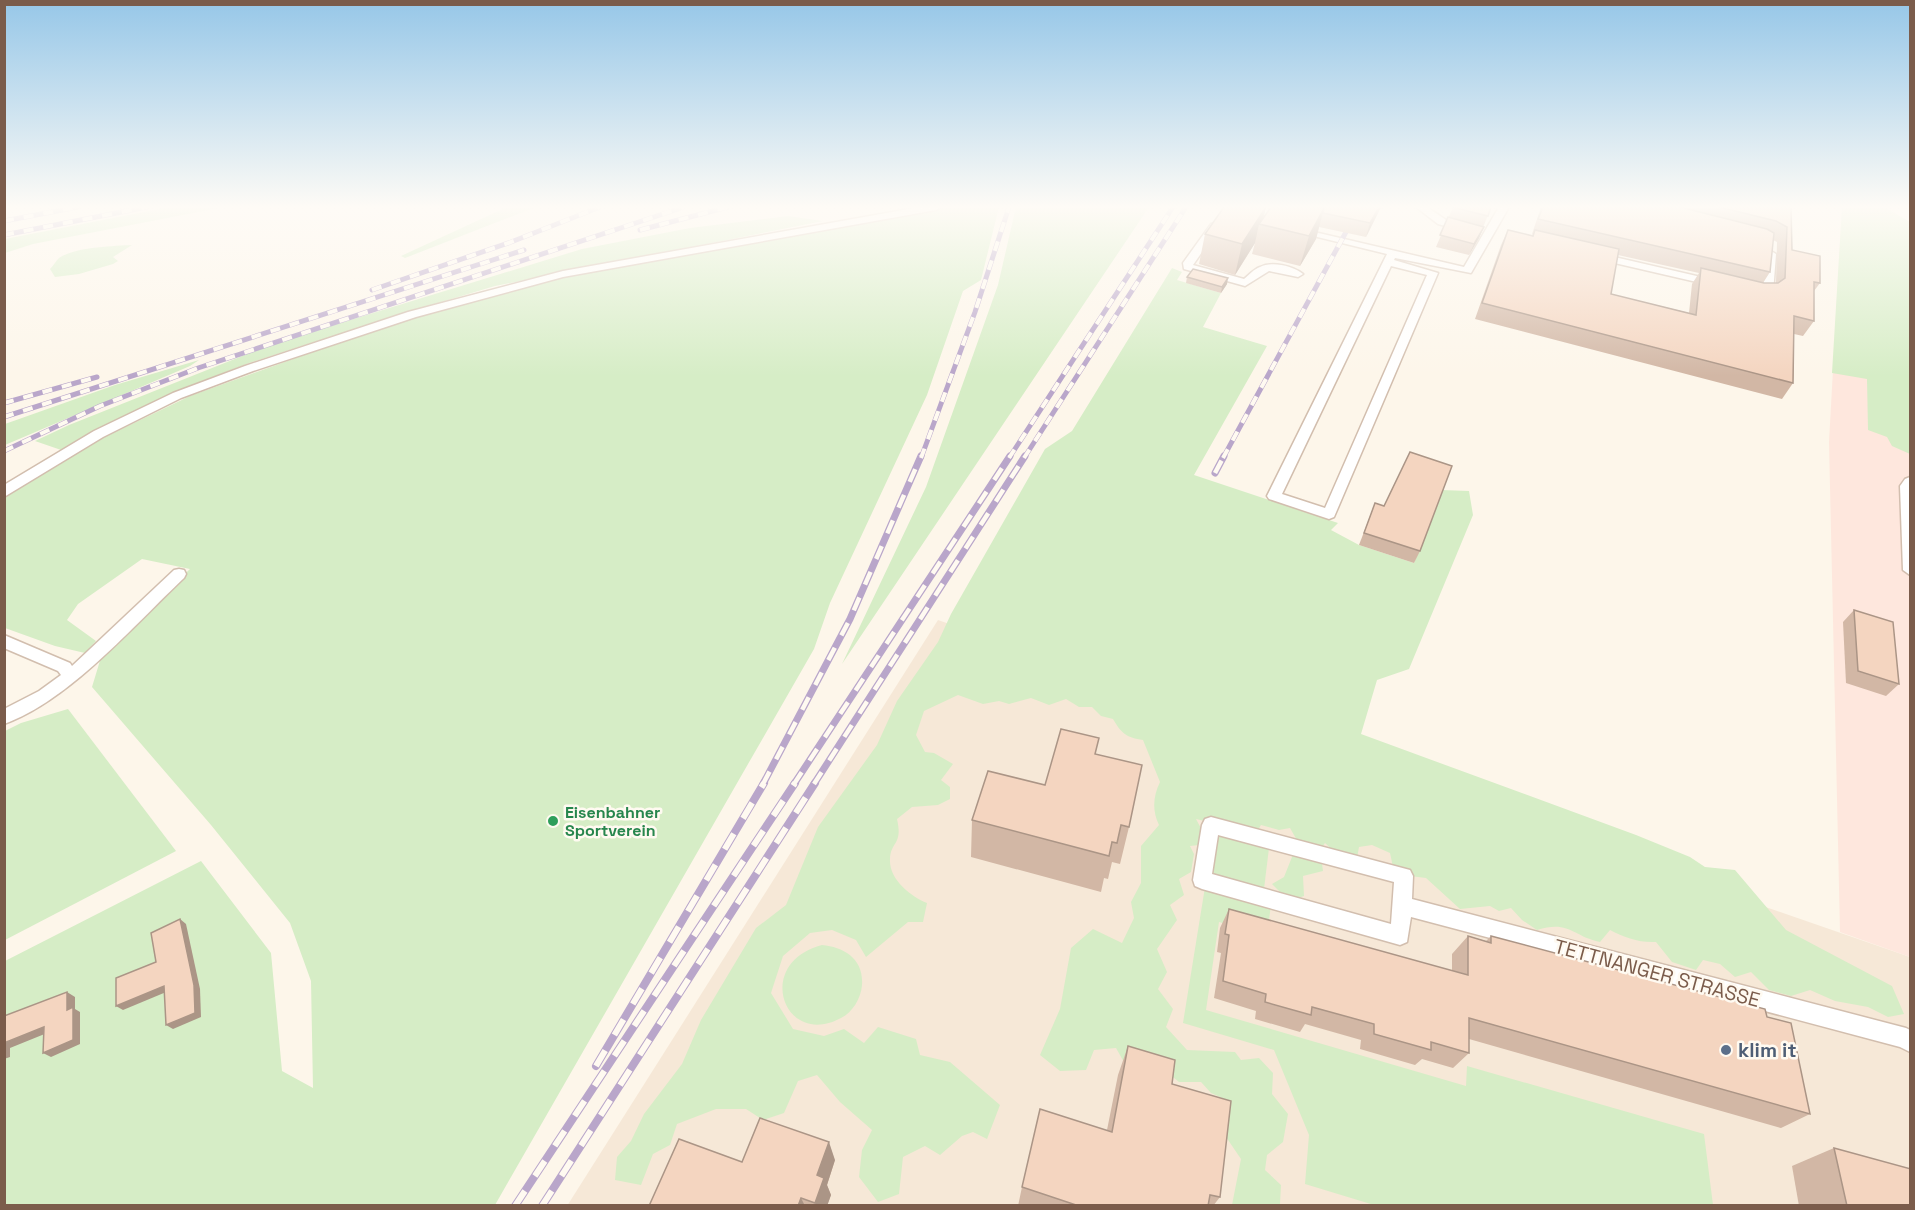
<svg xmlns="http://www.w3.org/2000/svg" width="1915" height="1210" font-family="'Space Grotesk',sans-serif">
  <rect width="100%" height="100%" fill="#fdf6ea"/>
  <polygon fill="#f6e8d7" points="938,620 1910,957 1910,1205 567,1206"/>
  <polygon fill="#fee7dd" points="1842,207 1874,207 1910,230 1910,957 1840,932 1829,442"/>
  <g fill="#d6edc6">
    <polygon points="170,207 224,207 33,244 5,253 5,239"/>
    <polygon points="507,207 536,207 405,258 401,256"/>
    <polygon points="951,207 999,207 981,280 963,291 927,395 830,603 814,649 495,1205 5,1205 5,961 201,861 271,953 282,1071 313,1088 311,981 290,923 211,825 92,687 102,654 190,569 142,559 78,604 67,620 96,641 85,653 55,646 5,628 4,497 103,438 190,396 402,320 546,280"/>
    <polygon points="1016,207 1149,207 842,664 926,487 998,285"/>
    <polygon points="1842,207 1884,207 1910,222 1910,454 1892,446 1887,437 1868,430 1867,379 1832,373"/>
    <polygon points="788,216 823,221 495,286 391,317 249,363 179,390 128,414 64,451 35,441 69,425 275,343 582,249 690,228"/>
    <path d="M 132,245 L 113,257 L 118,261 L 113,264 L 79,274 L 55,277 L 50,269 C 53,266 56,261 59,258 C 75,247 113,246 132,245 Z"/>
    <path d="M 1172,268 L 1182,272 L 1177,280 L 1221,293 L 1203,327 L 1267,346 L 1194,475 L 1338,523 L 1331,530 L 1359,545 L 1414,563 L 1441,490 L 1469,491 L 1473,515 L 1409,669 L 1377,680 L 1361,734 L 1636,835 L 1690,857 L 1705,867 L 1735,870 L 1786,930 L 1892,986 L 1904,1014 L 1888,1017 L 1868,1007 L 1835,1001 L 1810,990 L 1791,996 L 1769,990 L 1751,972 L 1735,977 L 1720,964 L 1703,960 L 1696,970 L 1672,962 L 1656,942 C 1639,943 1624,937 1610,930 L 1600,942 C 1572,936 1569,920 1537,930 L 1522,920 L 1511,908 L 1499,911 L 1490,906 L 1460,909 L 1426,878 L 1410,876 L 1393,867 L 1390,853 L 1372,845 L 1359,847 L 1357,858 L 1338,855 L 1325,843 L 1320,850 L 1323,871 L 1303,876 L 1304,896 L 1289,901 L 1272,884 L 1284,877 L 1298,842 L 1290,828 L 1279,830 L 1261,825 L 1256,833 L 1196,819 L 1203,832 L 1199,845 L 1190,846 L 1194,854 L 1191,872 L 1179,879 L 1184,895 L 1170,905 L 1177,920 L 1157,949 L 1167,972 L 1158,989 L 1173,1009 L 1166,1027 L 1187,1050 L 1235,1052 L 1241,1060 L 1259,1058 L 1273,1073 L 1272,1094 L 1288,1114 L 1283,1142 L 1267,1155 L 1265,1170 L 1281,1185 L 1280,1204 L 1232,1205 L 1241,1159 L 1226,1137 L 1229,1101 L 1211,1093 L 1201,1082 L 1179,1082 L 1157,1064 L 1125,1064 L 1116,1048 L 1094,1050 L 1086,1070 L 1060,1071 L 1040,1055 L 1060,1009 L 1071,948 L 1093,929 L 1122,943 L 1134,918 L 1131,902 L 1141,883 L 1141,846 L 1159,825 C 1152,811 1153,796 1160,782 L 1143,740 C 1127,738 1121,733 1113,719 L 1101,716 L 1092,707 L 1079,707 L 1066,699 L 1049,705 L 1031,698 L 1009,704 L 999,701 L 983,704 L 958,695 L 924,711 L 916,735 L 925,752 L 934,753 L 953,764 L 941,780 L 950,787 L 950,799 L 938,805 L 912,807 L 897,819 C 903,845 891,841 890,859 C 889,880 911,896 927,903 L 923,922 L 908,922 L 866,957 L 856,940 L 832,930 L 810,933 L 783,956 L 771,993 L 793,1029 L 824,1036 L 844,1029 L 864,1043 L 878,1027 L 916,1039 L 920,1055 L 950,1062 L 1000,1105 L 987,1139 L 973,1132 L 962,1136 L 940,1155 L 925,1146 L 903,1157 L 899,1194 L 878,1202 L 859,1177 L 862,1150 L 872,1130 L 840,1102 L 817,1075 L 798,1081 L 784,1113 L 763,1120 L 746,1109 L 716,1109 L 677,1124 L 670,1145 L 653,1154 L 641,1185 L 615,1180 L 617,1157 L 631,1141 L 644,1114 L 682,1064 L 701,1020 L 756,928 L 786,905 L 818,827 L 877,745 L 897,701 L 938,642 L 951,614 L 1045,449 L 1072,431 Z"/>
    <polygon points="199,360 190,366 5,445 5,424 115,385"/>
    <polygon points="68,709 176,851 5,940 5,731 21,723"/>
    <polygon points="1214,834 1269,848 1264,889 1208,874"/>
    <polygon points="1205,887 1271,905 1267,935 1219,922 1206,1010 1466,1086 1467,1066 1704,1134 1713,1205 1374,1205 1305,1184 1309,1135 1274,1050 1183,1023"/>
    <path d="M 822,945 C 844,947 864,959 862,985 C 861,998 853,1012 841,1018 C 784,1049 753,963 822,945 Z"/>
  </g>
  <g fill="none" stroke-linecap="round" stroke-linejoin="round">
    <g stroke="#d2beae" stroke-width="3">
      <g id="lane">
        <polygon points="920,207 941,207 936,210 563,277 416,317 253,371 181,398 103,437 4,497 4,485 94,431 173,393 245,366 408,312 563,271"/>
        <polygon points="1416,207 1427,207 1446,220 1468,228 1463,231 1438,224"/>
        <path d="M 1499,207 L 1509,207 L 1471,273 L 1395,258 L 1394,260 L 1438,273 L 1334,517 L 1329,519 L 1269,499 L 1267,496 L 1387,254 L 1293,231 L 1293,227 L 1464,267 ZM 1391,266 L 1427,275 L 1325,508 L 1282,494 Z"/>
        <path d="M 1215,223 L 1220,226 L 1193,265 L 1244,279 C 1249,275 1254,269 1260,267 C 1272,261 1293,266 1303,274 L 1298,277 L 1269,271 L 1245,286 L 1184,269 L 1183,263 L 1211,224 Z"/>
        <polygon points="1771,251 1776,254 1773,293 1767,296 1754,295 1754,291 1762,290 1766,254"/>
        <polygon points="1597,253 1714,280 1720,283 1714,286 1593,258 1592,256"/>
        <polygon points="1910,477 1910,575 1903,570 1900,486 1905,479"/>
        <path d="M 179,569 L 184,570 L 186,574 L 184,578 C 134,625 69,701 4,724 L 4,709 L 39,691 L 61,675 L 58,671 L 4,648 L 4,635 L 70,663 L 72,666 L 174,570 Z"/>
        <path d="M 1211,817 L 1410,870 L 1413,876 L 1412,899 L 1906,1028 L 1910,1030 L 1910,1052 L 1900,1047 L 1411,917 L 1407,942 L 1400,945 L 1202,889 L 1195,886 L 1193,880 L 1202,825 L 1205,819 ZM 1218,835 L 1394,882 L 1391,924 L 1212,874 Z"/>
      </g>
    </g>
    <use href="#lane" fill="#fff" fill-rule="evenodd"/>
    <g stroke="#b9a6ca" stroke-width="5">
      <g id="rail-far2">
        <polyline points="4,221 78,207"/>
        <polyline points="640,230 728,207"/>
        <polyline points="4,235 147,207"/>
        <polyline points="372,290 511,242 600,207"/>
        <polyline points="4,403 97,377"/>
        <polyline points="4,417 524,250"/>
        <polyline points="4,451 100,406 198,368 684,207"/>
        <polyline points="921,458 975,312 1009,207"/>
        <polyline points="1009,458 1173,207"/>
        <polyline points="1024,458 1186,207"/>
        <polyline points="1223,458 1346,232"/>
      </g>
    </g>
    <g stroke="#b9a6ca" stroke-width="7">
      <g id="rail-far1">
        <polyline points="1215,473 1224,456"/>
        <polyline points="763,784 850,619 921,456"/>
        <polyline points="794,784 1010,456"/>
        <polyline points="814,784 1025,456"/>
      </g>
    </g>
    <g stroke="#b9a6ca" stroke-width="8">
      <g id="rail">
        <polyline points="596,1066 764,783"/>
        <polyline points="515,1206 795,783"/>
        <polyline points="542,1206 815,783"/>
      </g>
    </g>
    <use href="#rail-far2" stroke="#fffaf1" stroke-width="4" stroke-dasharray="10" stroke-linecap="butt"/>
    <use href="#rail-far1" stroke="#fffaf1" stroke-width="4.5" stroke-dasharray="14" stroke-linecap="butt"/>
    <use href="#rail" stroke="#fffaf1" stroke-width="6" stroke-dasharray="18" stroke-linecap="butt"/>
  </g>
  <g fill="#d2b7a5" fill-rule="evenodd">
    <polygon points="1266,207 1263,218 1381,207 1366,237 1319,227 1316,239 1300,266 1252,254 1255,243 1235,275 1199,264 1205,234"/>
    <polygon points="1453,207 1491,207 1479,238 1469,255 1436,247"/>
    <path d="M 1541,207 L 1791,207 L 1792,250 L 1820,283 L 1814,291 L 1814,321 L 1803,336 L 1794,334 L 1793,383 L 1782,399 L 1475,319 L 1501,245 L 1508,230 L 1532,236 L 1533,235 L 1532,234 ZM 1773,240 L 1777,242 L 1776,283 L 1763,283 L 1770,272 ZM 1618,255 L 1699,273 L 1692,284 L 1689,313 L 1611,294 Z"/>
    <polygon points="1187,277 1227,284 1221,293 1186,283"/>
    <polygon points="1375,503 1420,551 1414,563 1359,545"/>
    <polygon points="1854,610 1899,684 1886,696 1846,683 1843,622"/>
    <polygon points="1096,754 1129,827 1120,864 1112,862 1108,879 1104,878 1101,892 971,857 972,820 1045,785"/>
    <polygon points="1229,909 1452,971 1452,954 1468,936 1486,941 1491,936 1767,1017 1810,1114 1781,1128 1469,1039 1469,1053 1453,1068 1422,1059 1415,1065 1360,1049 1361,1040 1305,1024 1300,1032 1255,1019 1256,1011 1214,998 1221,953 1217,952 1220,928"/>
    <polygon points="1128,1046 1172,1084 1220,1197 1213,1206 1018,1206 1022,1187 1107,1130 1118,1075"/>
    <polygon points="1834,1148 1911,1206 1799,1206 1792,1166"/>
    <polygon points="835,1160 827,1185 831,1195 827,1206 649,1206 742,1162"/>
  </g>
  <g fill="#ab9586">
    <polygon points="1266,207 1262,224 1259,224 1255,243 1235,275 1242,244"/>
    <polygon points="1379,207 1381,207 1366,237 1370,223"/>
    <polygon points="1324,208 1316,239 1300,266 1309,236"/>
    <polygon points="1484,227 1479,238 1469,255 1474,244"/>
    <polygon points="1228,278 1227,284 1221,293 1222,287"/>
    <polygon points="180,919 186,924 200,989 201,1017 173,1029 166,1025"/>
    <polygon points="164,986 171,990 123,1010 116,1006"/>
    <polygon points="67,992 75,997 75,1009 80,1012 80,1044 51,1057 43,1053 67,1010"/>
    <polygon points="44,1027 52,1031 10,1048 10,1057 4,1059 4,1043"/>
    <polygon points="829,1142 835,1160 827,1185 831,1195 827,1206 817,1206 815,1203 817,1175"/>
    <polygon points="801,1198 805,1206 798,1206"/>
  </g>
  <g fill="#f4d5c0" stroke="#ab9586" stroke-width="1.5">
    <polygon points="1224,207 1266,207 1242,244 1205,234"/>
    <polygon points="1271,207 1319,207 1324,208 1309,236 1259,224"/>
    <polygon points="1319,207 1379,207 1370,223 1323,213 1324,208"/>
    <polygon points="1452,207 1491,207 1488,216"/>
    <polygon points="1543,207 1680,207 1767,229 1774,233 1770,272 1538,219"/>
    <polygon points="1719,207 1791,207 1792,250 1820,256 1820,283 1814,282 1814,321 1794,316 1793,383 1482,303 1508,230 1533,236 1535,230 1619,249 1611,294 1696,315 1701,268 1764,283 1778,283 1785,278 1787,227 1776,221"/>
    <polygon points="1448,217 1484,227 1474,244 1440,235"/>
    <polygon points="1193,269 1228,278 1222,287 1187,277"/>
    <polygon points="1410,452 1452,466 1420,551 1364,533 1375,503 1384,506"/>
    <polygon points="1854,610 1893,622 1899,684 1858,671"/>
    <polygon points="1061,729 1099,738 1095,754 1142,765 1129,827 1121,825 1117,843 1112,842 1109,856 972,820 988,771 1045,785"/>
    <polygon points="1229,909 1468,975 1468,936 1491,943 1491,936 1765,1009 1767,1017 1791,1023 1810,1114 1469,1018 1469,1053 1431,1042 1431,1050 1374,1034 1374,1024 1312,1007 1311,1015 1265,1002 1266,994 1223,981 1229,935 1225,934"/>
    <polygon points="180,919 194,985 195,1013 166,1025 164,986 116,1006 116,978 156,962 151,933"/>
    <polygon points="67,992 67,1010 73,1007 73,1040 43,1053 44,1027 4,1043 4,1016"/>
    <polygon points="1128,1046 1175,1060 1172,1084 1231,1101 1220,1197 1210,1195 1208,1206 1079,1206 1022,1187 1040,1109 1112,1132"/>
    <polygon points="760,1118 829,1142 817,1175 824,1178 815,1203 801,1198 798,1206 649,1206 679,1139 742,1162"/>
    <polygon points="1834,1148 1911,1169 1911,1206 1847,1206"/>
  </g>
  <linearGradient id="sky" x2="0" y2="1"><stop stop-color="#96c7e8"/><stop offset="0.55" stop-color="#fefbf6"/><stop offset="1" stop-color="#fefbf6" stop-opacity="0"/></linearGradient>
  <rect width="1915" height="376" fill="url(#sky)"/>
  <circle fill="#2e9e5b" stroke="#fffaf1" stroke-width="2" cx="553" cy="821" r="6"/>
  <circle fill="#5c6f8a" stroke="#fffaf1" stroke-width="2" cx="1726" cy="1050" r="6"/>
  <g text-anchor="middle" dominant-baseline="central" stroke-width="5" stroke-linejoin="round" paint-order="stroke">
    <g font-size="16" font-weight="bold" fill="#27864d" stroke="#fffaf1" text-anchor="start">
      <text x="565" y="812">Eisenbahner<tspan x="565" dy="18">Sportverein</tspan></text>
    </g>
    <g font-size="20" fill="#7b5c4b" stroke="#fffaf1">
      <text transform="translate(1657 973) rotate(15)">TETTNANGER STRASSE</text>
    </g>
    <g font-size="20" font-weight="bold" fill="#4e5e75" stroke="#fffaf1" text-anchor="start">
      <text x="1738" y="1050">klim it</text>
    </g>
  </g>
  <rect width="1915" height="1210" fill="none" stroke="#7b5c4b" stroke-width="12"/>
</svg>
